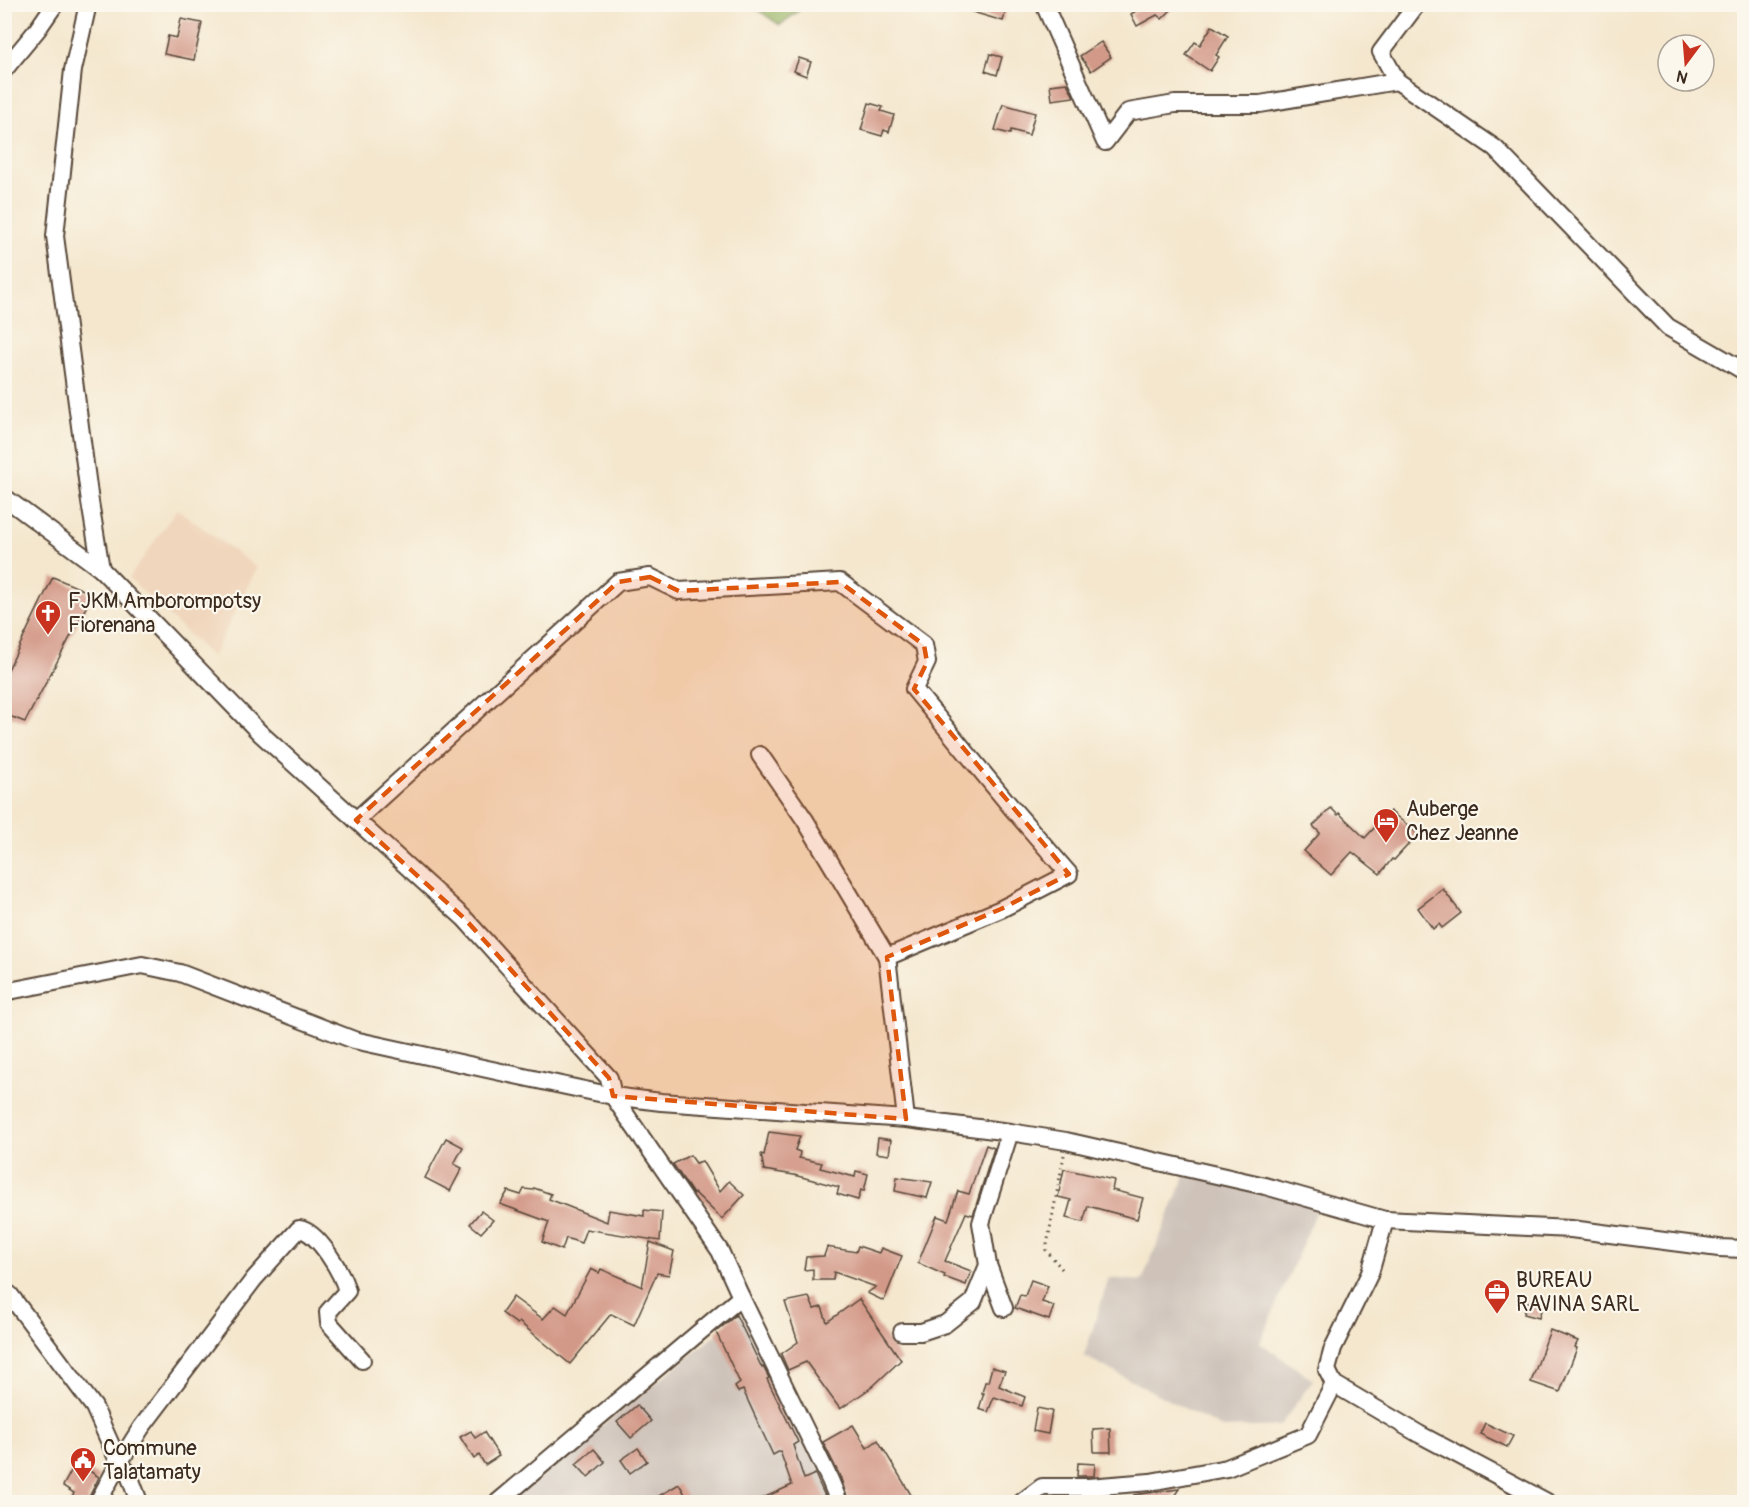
<svg xmlns="http://www.w3.org/2000/svg" width="1749" height="1507" font-family="Pangolin,sans-serif">
  <rect width="100%" height="100%" fill="#fbf7ec"/>
  <filter id="ink" filterUnits="userSpaceOnUse"><feTurbulence type="fractalNoise" baseFrequency=".0167" numOctaves="2"/><feDisplacementMap in="SourceGraphic" scale="12" xChannelSelector="R" yChannelSelector="G"/><feConvolveMatrix kernelMatrix="1 2 1 2 8 2 1 2 1" color-interpolation-filters="sRGB"/></filter>
  <filter id="wash" filterUnits="userSpaceOnUse"><feTurbulence type="fractalNoise" baseFrequency=".008" numOctaves="4" result="noise"/><feDisplacementMap in="SourceGraphic" scale="24" xChannelSelector="R" yChannelSelector="G"/><feGaussianBlur stdDeviation="1.35" result="paint"/><feColorMatrix in="noise" values="0 0 0 0 0 0 0 0 0 0 0 0 0 0 0 0 0 1.4 0 .05"/><feComposite in="paint" operator="in"/></filter>
  <g filter="url(#wash)">
    <rect width="100%" height="100%" fill="#f4e7ce"/>
    <polygon fill="#f0d6bc" points="177,509 257,568 212,657 129,578"/>
    <g fill="#cec2b9">
      <polygon points="1187,1170 1318,1208 1260,1343 1313,1380 1280,1426 1222,1428 1084,1356 1109,1278 1142,1281"/>
      <polygon points="742,1314 837,1502 506,1502"/>
    </g>
    <polygon fill="#9ab668" stroke="#6a7043" stroke-width="1.5" points="751,5 806,5 780,25"/>
    <g id="blocks">
      <g fill="#d39988">
        <polygon points="960,4 1008,4 1003,21 959,8"/>
        <polygon points="1147,4 1177,4 1162,19 1157,15 1137,26 1131,14"/>
        <polygon points="181,19 202,23 194,60 164,54 168,36 177,38"/>
        <polygon points="1212,26 1228,36 1216,55 1219,57 1210,71 1186,55 1195,42 1200,45"/>
        <polygon points="1101,42 1111,57 1091,71 1080,56"/>
        <polygon points="990,54 1002,57 997,75 985,71"/>
        <polygon points="799,58 811,62 806,76 794,71"/>
        <polygon points="1067,83 1074,97 1052,100 1050,85"/>
        <polygon points="869,103 883,107 881,111 894,115 889,132 884,130 882,136 861,130"/>
        <polygon points="1003,104 1035,113 1029,135 1011,130 1010,134 995,130"/>
        <polygon points="53,577 93,594 25,722 4,714 4,678"/>
        <polygon points="1331,808 1338,815 1339,813 1365,838 1390,811 1418,834 1394,860 1392,859 1380,874 1352,852 1331,875 1304,851 1320,833 1313,826"/>
        <polygon points="1443,889 1461,913 1442,928 1439,924 1433,929 1418,908"/>
        <polygon points="769,1132 800,1136 795,1150 800,1152 799,1158 822,1163 820,1168 855,1177 856,1171 868,1174 864,1191 861,1190 858,1200 837,1194 839,1187 794,1175 764,1170 761,1154 764,1155"/>
        <polygon points="446,1138 463,1147 454,1164 462,1168 450,1191 425,1178"/>
        <polygon points="878,1138 891,1140 889,1155 876,1153"/>
        <polygon points="986,1145 994,1148 973,1215 966,1213 945,1261 971,1271 966,1285 944,1277 945,1275 918,1263 937,1216 948,1220 958,1191 969,1194"/>
        <polygon points="690,1155 696,1163 702,1161 720,1191 729,1181 744,1195 722,1219 695,1193 693,1194 673,1164"/>
        <polygon points="1064,1169 1114,1180 1112,1190 1143,1198 1137,1219 1088,1206 1083,1222 1066,1218 1071,1200 1058,1197"/>
        <polygon points="897,1177 932,1182 927,1198 895,1191"/>
        <polygon points="534,1188 551,1194 549,1199 607,1222 609,1210 644,1216 644,1210 662,1212 660,1241 586,1229 581,1243 566,1238 562,1250 542,1242 549,1222 500,1204 508,1191 521,1195 524,1189 533,1190"/>
        <polygon points="481,1211 493,1220 481,1233 470,1224"/>
        <polygon points="650,1242 674,1251 669,1275 657,1273 634,1325 611,1314 570,1364 519,1322 517,1324 502,1313 513,1297 543,1319 555,1306 567,1314 591,1269 599,1273 601,1269 642,1287"/>
        <polygon points="858,1246 879,1253 881,1248 902,1256 884,1301 867,1293 876,1287 834,1272 833,1280 813,1280 813,1269 804,1270 806,1257 824,1256 827,1247 856,1252"/>
        <polygon points="1031,1280 1048,1286 1042,1302 1054,1306 1049,1320 1015,1308 1020,1295 1025,1296"/>
        <polygon points="809,1297 814,1309 822,1307 827,1322 859,1299 901,1360 872,1387 840,1409 806,1362 788,1370 781,1354 798,1342 785,1302"/>
        <polygon points="1527,1302 1542,1306 1539,1318 1524,1314"/>
        <polygon points="736,1315 762,1368 763,1367 769,1378 767,1379 798,1442 793,1445 804,1479 815,1474 828,1503 752,1503 792,1485 780,1451 773,1455 743,1390 738,1392 735,1387 740,1383 716,1332"/>
        <polygon points="1550,1330 1578,1341 1575,1347 1577,1348 1560,1392 1531,1382"/>
        <polygon points="992,1367 1005,1371 999,1386 1025,1397 1022,1406 994,1397 988,1412 979,1409 984,1393 982,1393 985,1382 988,1382"/>
        <polygon points="637,1405 651,1421 631,1438 617,1422"/>
        <polygon points="1037,1408 1052,1411 1048,1434 1033,1431"/>
        <polygon points="1485,1423 1513,1436 1507,1447 1480,1434"/>
        <polygon points="853,1425 867,1448 878,1440 916,1503 849,1503 840,1476 823,1442"/>
        <polygon points="1110,1428 1111,1452 1094,1452 1093,1429"/>
        <polygon points="471,1431 475,1438 484,1432 499,1456 485,1465 479,1455 474,1459 460,1437"/>
        <polygon points="638,1448 647,1461 630,1473 621,1460"/>
        <polygon points="594,1449 605,1462 588,1477 576,1464"/>
        <polygon points="76,1462 99,1477 89,1497 88,1503 69,1503 74,1493 63,1486"/>
        <polygon points="1078,1463 1095,1464 1094,1476 1077,1476"/>
        <polygon points="679,1484 690,1503 647,1503"/>
        <polygon points="1179,1489 1169,1503 1135,1503 1134,1495"/>
      </g>
    </g>
  </g>
  <g filter="url(#ink)">
    <use href="#blocks" fill-opacity="0" stroke="#574638" stroke-width="1.5"/>
    <g fill="none" stroke-linecap="round" stroke-linejoin="round">
      <g stroke="#574638" stroke-width="20">
        <g id="street">
          <polyline points="88,4 73,70 55,236 90,502 101,569 260,733 464,918 609,1078 613,1096 720,1251 741,1297 498,1502"/>
          <polyline points="1044,4 1105,142 1128,112 1175,104 1260,104 1397,81"/>
          <polyline points="1417,4 1381,52 1397,81 1495,148 1668,327 1744,371"/>
          <polyline points="4,70 37,30 55,4"/>
          <polyline points="4,497 101,569"/>
          <polyline points="760,755 805,820 887,957 906,1119"/>
          <polyline points="356,820 618,582 650,577 679,591 840,582 924,645 927,662 914,689 1011,807 1069,874 1001,909 887,957"/>
          <polyline points="4,992 142,965 180,973 354,1040 547,1082 613,1096 661,1102 906,1119 1010,1132 1066,1141 1265,1186 1385,1220 1370,1273 1333,1348 1327,1370 1334,1384 1419,1434 1547,1502"/>
          <polyline points="1385,1220 1571,1229 1719,1248 1744,1249"/>
          <polyline points="988,1265 1004,1308"/>
          <polyline points="4,1291 10,1295 94,1407 119,1463"/>
          <polyline points="741,1297 830,1480 839,1502"/>
          <polyline points="902,1332 921,1332 945,1324 973,1302 988,1265 981,1223 1010,1132"/>
          <path d="M 119,1463 L 141,1428 L 254,1279 L 299,1229 C 318,1231 342,1273 347,1291 L 328,1312 L 329,1323 L 362,1360"/>
          <polyline points="98,1502 119,1463 128,1472 139,1502"/>
          <polyline points="1022,1502 1042,1487 1088,1487 1150,1482 1227,1468 1308,1435 1334,1384"/>
        </g>
      </g>
      <polyline stroke="#574638" stroke-width="3" stroke-dasharray="1.5 4.5" stroke-linecap="butt" points="1062,1269 1046,1250 1064,1155"/>
      <use href="#street" stroke="#fff" stroke-width="16"/>
    </g>
  </g>
  <path fill="#df570d" fill-opacity="0.2" stroke="#df570d" stroke-width="4.5" stroke-dasharray="12 8" stroke-linejoin="round" d="M 650,577 L 679,591 L 840,582 L 924,645 L 927,662 L 914,689 L 1069,874 L 1001,909 L 887,957 L 906,1119 L 613,1096 L 609,1078 L 464,918 L 356,820 L 618,582 Z"/>
  <defs>
    <g id="church-pin" transform="scale(1.35)"><path d="M0 17L-7.5 6A9.5 9.5 0 1 1 7.5 6Z" fill="#c8321e" stroke="#fbf7ec"/><path d="M-1.2-6h2.4v3.5h3.3v2.4h-3.3V6h-2.4V-.1h-3.3v-2.4h3.3Z" fill="#fff"/></g>
    <g id="hotel-pin" transform="scale(1.35)"><path d="M0 17L-7.5 6A9.5 9.5 0 1 1 7.5 6Z" fill="#c8321e" stroke="#fbf7ec"/><path d="M-6-4.5h1.5V1H6V5H4.5V3h-9V5H-6ZM-4 0a1.8 1.8 0 1 1 3.6 0ZM.5 0V-2.5h3Q6-2.5 6 0Z" fill="#fff"/></g>
    <g id="office-pin" transform="scale(1.35)"><path d="M0 17L-7.5 6A9.5 9.5 0 1 1 7.5 6Z" fill="#c8321e" stroke="#fbf7ec"/><path d="M-6-3h4V-5.5h4V-3h4V5H-6ZM-1-4.5V-3h2v-1.5ZM-6 0V1H6V0Z" fill="#fff"/></g>
    <g id="civic-pin" transform="scale(1.35)"><path d="M0 17L-7.5 6A9.5 9.5 0 1 1 7.5 6Z" fill="#c8321e" stroke="#fbf7ec"/><path d="M-.6-6.5H3V-4.5H.6V-3L4-1V1h2V6H-6V1h2V-1L-.6-3ZM-1.2 2.5V6h2.4V2.5Z" fill="#fff"/></g>
  </defs>
  <g fill-rule="evenodd">
    <use href="#church-pin" x="48" y="613"/>
    <use href="#hotel-pin" x="1386" y="821"/>
    <use href="#office-pin" x="1497" y="1292"/>
    <use href="#civic-pin" x="83" y="1460"/>
  </g>
  <g text-anchor="middle" dominant-baseline="central" stroke-width="4.5" stroke-linejoin="round" paint-order="stroke">
    <g font-size="21" fill="#3b2a1e" stroke="#fbf7ec" text-anchor="start">
      <text x="68" y="601">FJKM Amborompotsy<tspan x="68" dy="24">Fiorenana</tspan></text>
      <text x="1406" y="809">Auberge<tspan x="1406" dy="24">Chez Jeanne</tspan></text>
      <text x="1516" y="1280">BUREAU<tspan x="1516" dy="24">RAVINA SARL</tspan></text>
      <text x="103" y="1448">Commune<tspan x="103" dy="24">Talatamaty</tspan></text>
    </g>
  </g>
  <rect width="1749" height="1507" fill="none" stroke="#fbf7ec" stroke-width="24"/>
  <g transform="translate(1686 63) rotate(196)"><circle r="28" fill="#fbf7ec" stroke="#aea59a" stroke-width="1.5"/>
  <path d="M0-4.5L10 22L0 15L-10 22Z" fill="#c8321e"/>
  <text y="-9" font-size="16" font-weight="bold" text-anchor="middle" fill="#3b2a1e">N</text>
  </g>
</svg>
